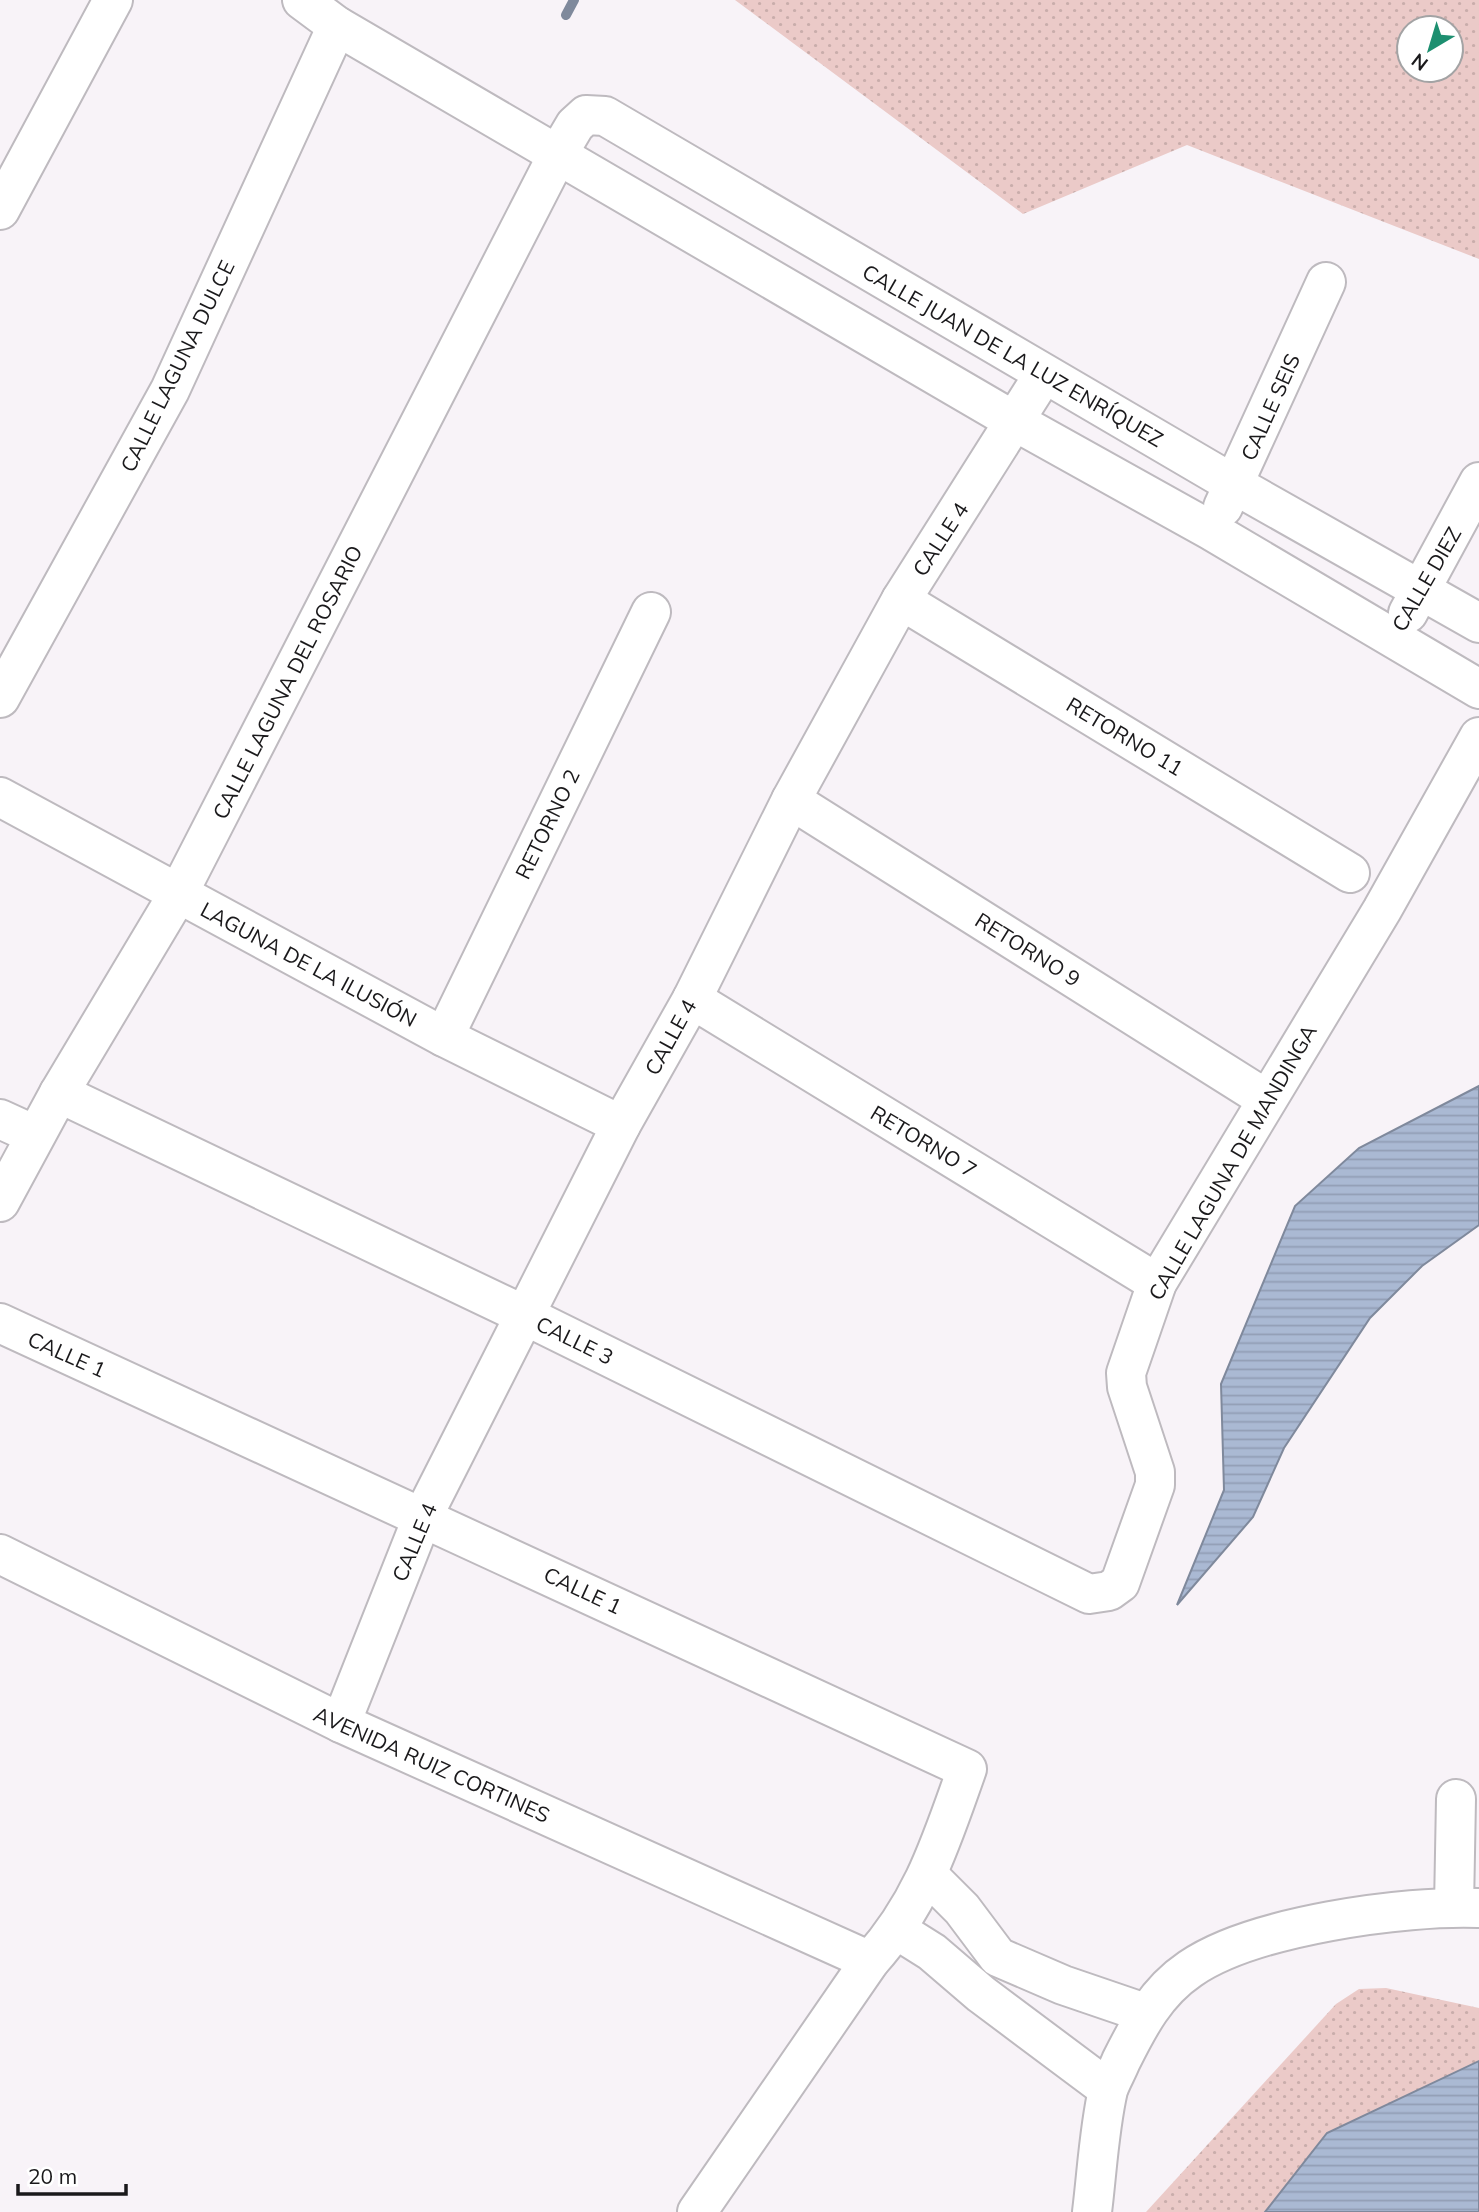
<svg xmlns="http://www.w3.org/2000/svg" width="1479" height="2212" font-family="Mulish,sans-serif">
  <defs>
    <pattern id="grass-dots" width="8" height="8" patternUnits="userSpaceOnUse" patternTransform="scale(1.75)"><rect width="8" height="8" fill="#ebcac8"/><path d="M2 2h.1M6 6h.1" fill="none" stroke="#c9adab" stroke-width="1.8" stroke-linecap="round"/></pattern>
    <pattern id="water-rules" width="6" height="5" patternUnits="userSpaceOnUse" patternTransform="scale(1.75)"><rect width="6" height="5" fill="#aab9d3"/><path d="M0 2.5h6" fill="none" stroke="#929eb5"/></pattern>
  </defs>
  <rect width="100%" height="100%" fill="#f8f3f8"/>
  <g fill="url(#grass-dots)" fill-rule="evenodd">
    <path d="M 735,0 L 1479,0 L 1479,259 L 1187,145 L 1023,214 ZM 1451,28 L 1451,70 L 1409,70 L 1409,28 Z"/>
    <polygon points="1386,1988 1479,2008 1479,2212 1146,2212 1336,2004 1359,1989"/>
  </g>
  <g fill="url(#water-rules)" stroke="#7f899c" stroke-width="2">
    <polygon points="1479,1086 1479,1225 1422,1266 1370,1318 1284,1448 1253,1517 1177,1605 1224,1490 1221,1384 1295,1206 1359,1148"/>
    <polygon points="1479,2061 1479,2212 1265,2212 1327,2133"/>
  </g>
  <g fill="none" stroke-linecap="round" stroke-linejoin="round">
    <polyline stroke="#7f899c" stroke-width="10" points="566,15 574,0"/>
    <g stroke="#bebabf" stroke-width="42">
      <g id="minor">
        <polyline points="302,0 337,26 1016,422 1210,530 1479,689"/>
        <polyline points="0,210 113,0"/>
        <polyline points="1223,507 1326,282"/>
        <polyline points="901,600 1350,873"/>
        <polyline points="1408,613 1479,482"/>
        <polyline points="0,698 170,390 337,26"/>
        <polyline points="0,797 444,1037 621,1125"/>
        <polyline points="791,800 1266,1099"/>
        <polyline points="692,999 1157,1283"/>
        <polyline points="444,1037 651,612"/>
        <polyline points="59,1093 524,1315 1089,1594 1109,1591 1120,1583 1155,1485 1155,1472 1127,1387 1126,1373 1157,1283 1382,910 1479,737"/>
        <polyline points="0,1119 35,1135"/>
        <polyline points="0,1202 59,1093 178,894 559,152 575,125 586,115 605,116 1235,485 1479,623"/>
        <path d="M 0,1323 L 967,1769 C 941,1842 923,1902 870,1961 L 697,2212"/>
        <polyline points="0,1554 341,1723 870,1961"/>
        <polyline points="341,1723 423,1516 621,1125 692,999 791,800 901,600 1044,374"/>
        <polyline points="928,1875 962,1909 998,1957 1063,1985 1145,2013"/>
        <polyline points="1454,1907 1456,1799"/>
        <polyline points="897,1930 932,1952 981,1994 1108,2089"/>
        <path d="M 1092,2212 C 1097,2172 1099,2129 1108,2090 C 1111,2081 1117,2071 1121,2061 C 1139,2025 1156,1992 1190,1969 C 1252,1926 1404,1905 1479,1908"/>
      </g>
    </g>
    <use href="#minor" stroke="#fff" stroke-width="38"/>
  </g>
  <g text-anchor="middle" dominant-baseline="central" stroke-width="7" stroke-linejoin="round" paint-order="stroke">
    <g font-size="21" fill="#1a191b" stroke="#fff">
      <text transform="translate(1013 355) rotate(30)">CALLE JUAN DE LA LUZ ENRÍQUEZ</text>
      <text transform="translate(177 366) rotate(-64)">CALLE LAGUNA DULCE</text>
      <text transform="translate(1270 407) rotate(-66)">CALLE SEIS</text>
      <text transform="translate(940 539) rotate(-57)">CALLE 4</text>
      <text transform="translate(1426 579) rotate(-60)">CALLE DIEZ</text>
      <text transform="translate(287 682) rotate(-63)">CALLE LAGUNA DEL ROSARIO</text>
      <text transform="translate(1125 736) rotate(31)">RETORNO 11</text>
      <text transform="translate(547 824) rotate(-64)">RETORNO 2</text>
      <text transform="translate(1028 949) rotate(32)">RETORNO 9</text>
      <text transform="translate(309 964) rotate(28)">LAGUNA DE LA ILUSIÓN</text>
      <text transform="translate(670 1037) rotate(-61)">CALLE 4</text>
      <text transform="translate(924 1141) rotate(31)">RETORNO 7</text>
      <text transform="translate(1232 1162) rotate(-60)">CALLE LAGUNA DE MANDINGA</text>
      <text transform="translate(575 1340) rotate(26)">CALLE 3</text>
      <text transform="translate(67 1354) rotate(24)">CALLE 1</text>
      <text transform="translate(414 1542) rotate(-67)">CALLE 4</text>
      <text transform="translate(583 1590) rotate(25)">CALLE 1</text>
      <text transform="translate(432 1764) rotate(24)">AVENIDA RUIZ CORTINES</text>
    </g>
  </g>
  <g transform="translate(1430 49) rotate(218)"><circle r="33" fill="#ffffff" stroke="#a3a3a4" stroke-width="2"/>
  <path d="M0-5L12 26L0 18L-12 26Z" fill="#1d8f70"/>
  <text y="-10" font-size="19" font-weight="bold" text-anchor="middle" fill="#1a191b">N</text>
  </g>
  <path d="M18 2184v10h108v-10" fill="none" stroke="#1a191b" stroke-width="3.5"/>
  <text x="28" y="2184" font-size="21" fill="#1a191b" stroke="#ffffff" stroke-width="5" paint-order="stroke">20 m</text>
</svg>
